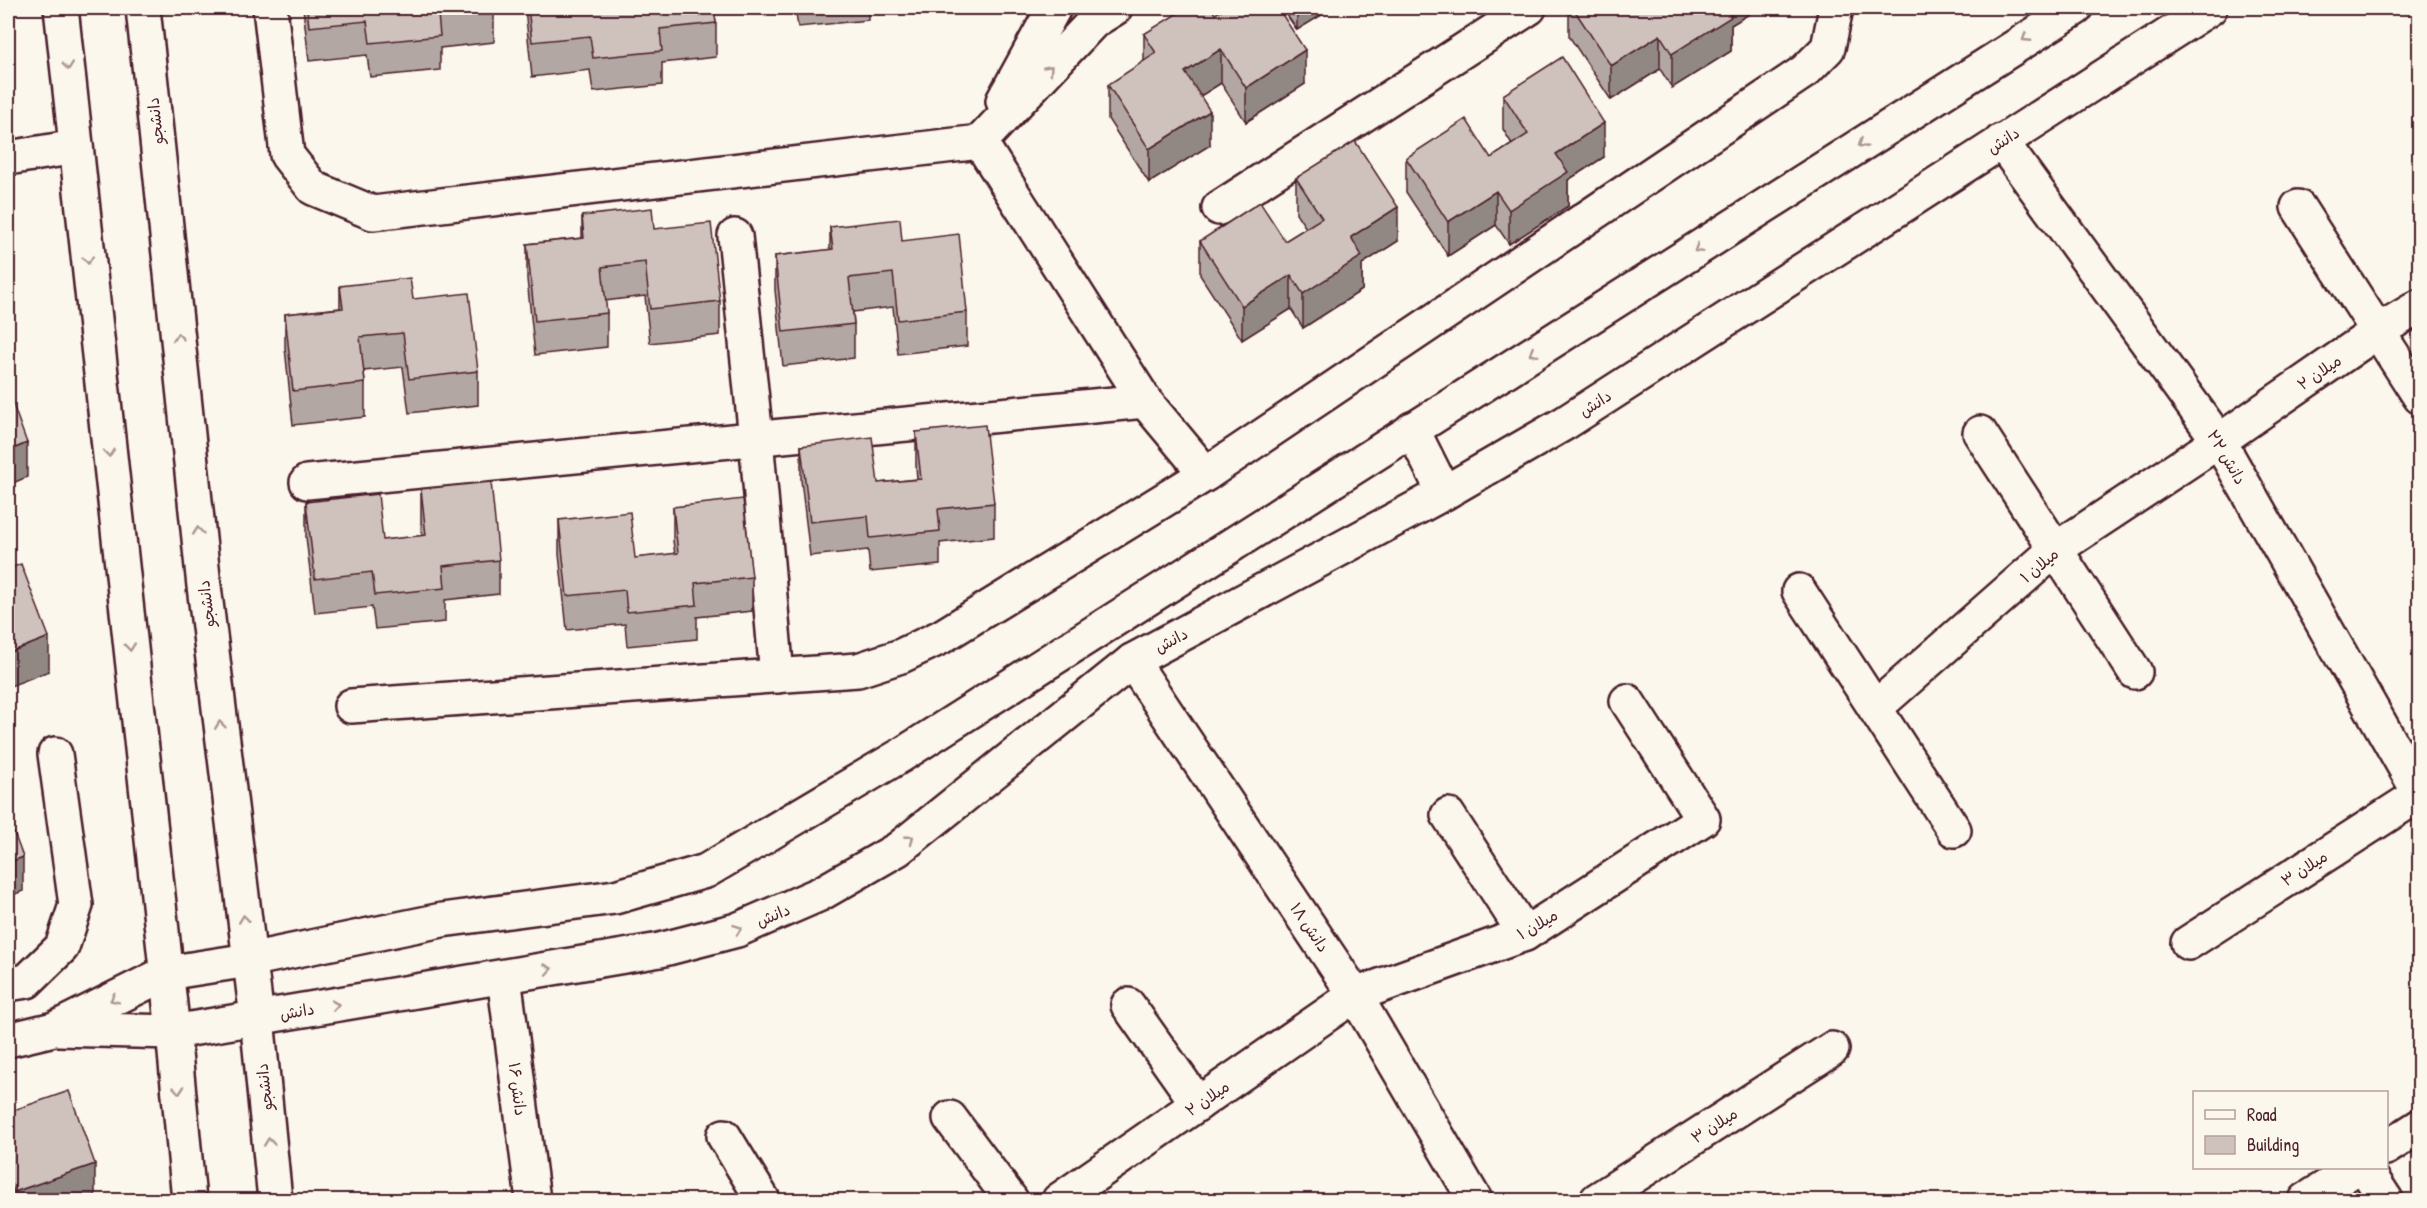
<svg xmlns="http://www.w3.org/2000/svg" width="2427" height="1208" font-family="'Patrick Hand','Playpen Sans Arabic',sans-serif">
  <rect width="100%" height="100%" fill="#fbf7ec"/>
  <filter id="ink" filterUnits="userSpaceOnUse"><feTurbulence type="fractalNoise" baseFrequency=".0167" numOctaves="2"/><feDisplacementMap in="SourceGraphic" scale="12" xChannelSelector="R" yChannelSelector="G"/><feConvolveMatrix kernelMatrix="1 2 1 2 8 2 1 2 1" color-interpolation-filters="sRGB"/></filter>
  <g filter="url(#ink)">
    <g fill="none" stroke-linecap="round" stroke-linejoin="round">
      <g stroke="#4a1f2b" stroke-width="38">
        <g id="minor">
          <polyline points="270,8 287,155 313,188 373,213 980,142 1094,21 1115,8"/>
          <polyline points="1003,101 1054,8"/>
          <polyline points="2001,141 2219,441 2420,794 2188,943"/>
          <polyline points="980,142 1145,401 1206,474"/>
          <polyline points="8,158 76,147"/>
          <polyline points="2298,207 2420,397"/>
          <polyline points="1219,208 1529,8"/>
          <polyline points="735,236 756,438 777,676"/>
          <polyline points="1980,433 2135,672"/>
          <polyline points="307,482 1145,401"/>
          <polyline points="1799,591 1954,830"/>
          <polyline points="1132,661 1355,995 1475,1200"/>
          <polyline points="351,706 858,670 901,656 941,637 1206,474 1805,71 1828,48 1836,8"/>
          <polyline points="1875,708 2056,549 2219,441 2378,331 2420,306"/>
          <polyline points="1448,815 1525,934"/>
          <polyline points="504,977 533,1200"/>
          <polyline points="8,984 27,981 62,947 76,905 55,754"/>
          <polyline points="1128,1005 1198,1104"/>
          <polyline points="950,1118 1011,1200"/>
          <polyline points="724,1136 763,1200"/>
          <polyline points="2386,1148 2420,1126"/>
          <polyline points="2365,1168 2386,1200"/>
          <polyline points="1059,1200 1355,995 1525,934 1703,819 1627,701"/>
          <polyline points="1597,1200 1832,1049"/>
          <polyline points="2306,1200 2356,1168"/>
        </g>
      </g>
      <g stroke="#4a1f2b" stroke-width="38">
        <g id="tertiary">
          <polyline points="58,1029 173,1032"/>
          <polyline points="8,1040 54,1029 166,973"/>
        </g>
      </g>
      <g stroke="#4a1f2b" stroke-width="38">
        <g id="secondary">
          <polyline points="61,8 173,1032 189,1200"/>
          <polyline points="143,8 204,586 257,1018 275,1200"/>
          <polyline points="1412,429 1444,493"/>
          <polyline points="166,973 249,960 442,920 615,897 706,871 900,756 2076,8"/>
          <polyline points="173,1032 660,950 737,930 820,894 898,849 1132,661 1444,493 1565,423 2210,8"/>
        </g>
      </g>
      <use href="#minor" stroke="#fbf7ec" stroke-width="33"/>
      <use href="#tertiary" stroke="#fbf7ec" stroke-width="33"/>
      <use href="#secondary" stroke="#fbf7ec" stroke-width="33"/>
    </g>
    <g fill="#b2a7a2" stroke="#4a1f2b" stroke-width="1.5">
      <polygon points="303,8 494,8 494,42 440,48 440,70 370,77 367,55 309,61"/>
      <polygon points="525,8 714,8 716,23 716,57 662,63 662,85 593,92 590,70 532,77"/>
      <polygon points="737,8 772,8 738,12"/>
      <polygon points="795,8 868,8 868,20 798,27"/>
      <polygon points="1282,8 1333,8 1297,30"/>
      <polygon points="1569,8 1759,8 1731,25 1731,51 1672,88 1660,69 1611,100 1569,36"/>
      <polygon points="1215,14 1305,84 1246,122 1221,83 1200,96 1210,145 1149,183 1108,119 1108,85 1144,61 1144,34"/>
      <polygon points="1503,95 1604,157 1568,180 1568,206 1509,244 1496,225 1448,256 1406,192 1406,158 1491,158 1512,144 1503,129"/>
      <polygon points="1296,178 1398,241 1362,264 1362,290 1303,328 1291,309 1242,340 1200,275 1200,241 1285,241 1306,228 1296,213"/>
      <polygon points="582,216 654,229 720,301 720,335 650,343 645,296 605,301 607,313 607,347 535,355 527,279 527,244 582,238"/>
      <polygon points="830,227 902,241 967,312 967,346 898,354 893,307 853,312 854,324 854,358 783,366 775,290 775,256 830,250"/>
      <polygon points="340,286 413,299 478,371 478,405 409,413 403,367 364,371 365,383 365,417 293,425 285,348 285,314 340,308"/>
      <polygon points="916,432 994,503 994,537 940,543 940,565 870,572 868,550 810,556 801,480 801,446 878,483 917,479 916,466"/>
      <polygon points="421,489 499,560 499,594 445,600 445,622 375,629 372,607 315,613 306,537 306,502 383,540 422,536 421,523"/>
      <polygon points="673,507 752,577 752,611 697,617 697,639 627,646 625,624 567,630 559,554 559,520 635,558 675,554 673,541"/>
      <polygon points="8,1112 95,1198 88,1200 8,1200"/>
    </g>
    <g fill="#918884" stroke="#4a1f2b" stroke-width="1.5">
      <polygon points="1297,8 1333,8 1297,30"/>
      <polygon points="1720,8 1759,8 1731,25 1731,51 1672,88 1672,54"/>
      <polygon points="1660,35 1660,69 1611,100 1611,66"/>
      <polygon points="1221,49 1221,83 1185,106 1185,72"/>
      <polygon points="1305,50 1305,84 1246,122 1246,88"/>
      <polygon points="1210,111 1210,145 1149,183 1149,149"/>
      <polygon points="1604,123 1604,157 1568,180 1568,206 1509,244 1509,210 1556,154"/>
      <polygon points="1496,191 1496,225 1448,256 1448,222"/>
      <polygon points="1398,207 1398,241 1362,264 1362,290 1303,328 1303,294 1351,237"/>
      <polygon points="1291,275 1291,309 1242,340 1242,306"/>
      <polygon points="27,443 27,477 8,485 8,451"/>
      <polygon points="49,637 49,671 8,687 8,653"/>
      <polygon points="23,857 23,891 8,897 8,863"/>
      <polygon points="95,1164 95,1198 88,1200 14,1200 14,1192"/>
    </g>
    <g fill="#cfc2bc" stroke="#4a1f2b" stroke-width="1.5">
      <polygon points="307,8 494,8 438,14 440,36 370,43 367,21 309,27"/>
      <polygon points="528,8 714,8 716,23 660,29 662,51 593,58 590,36 532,42"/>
      <polygon points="1186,8 1211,8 1215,14 1226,8 1278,8 1305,50 1246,88 1221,49 1185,72 1210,111 1149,149 1108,85 1156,53 1144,34"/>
      <polygon points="1573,8 1726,8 1731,17 1672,54 1660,35 1611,66"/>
      <polygon points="1562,57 1604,123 1556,154 1568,172 1509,210 1496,191 1448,222 1406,158 1466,119 1491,158 1528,134 1503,95"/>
      <polygon points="1355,141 1398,207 1351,237 1362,256 1303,294 1291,275 1242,306 1200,241 1260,202 1285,241 1322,218 1296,178"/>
      <polygon points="652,208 654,229 711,223 720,301 650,309 645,262 602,267 607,313 535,321 527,244 584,238 582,216"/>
      <polygon points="900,219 902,241 959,234 967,312 898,320 893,273 849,278 854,324 783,332 775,256 833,249 830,227"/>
      <polygon points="410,278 413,299 469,293 478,371 409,379 403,333 360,337 365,383 293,391 285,314 343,308 340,286"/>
      <polygon points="8,391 27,443 8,451"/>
      <polygon points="985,425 994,503 938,509 940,531 870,538 868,516 810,522 801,446 872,437 878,483 921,479 916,432"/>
      <polygon points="491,482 499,560 443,566 445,588 375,595 372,572 315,579 306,502 378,494 383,540 426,535 421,489"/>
      <polygon points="743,499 752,577 695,583 697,605 627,612 625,590 567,596 559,520 630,512 635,558 678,553 673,507"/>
      <polygon points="21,564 49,637 8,653 8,569"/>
      <polygon points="8,817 23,857 8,863"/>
      <polygon points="69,1091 95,1164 14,1192 8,1174 8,1112"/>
    </g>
    <defs><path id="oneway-chevron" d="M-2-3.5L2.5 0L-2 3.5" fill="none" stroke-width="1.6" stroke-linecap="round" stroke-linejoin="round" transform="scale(1.5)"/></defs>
    <g stroke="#ab9695">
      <use href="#oneway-chevron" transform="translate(2026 38) rotate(147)"/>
      <use href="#oneway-chevron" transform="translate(68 66) rotate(84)"/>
      <use href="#oneway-chevron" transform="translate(1049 69) rotate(-47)"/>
      <use href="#oneway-chevron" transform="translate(1862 144) rotate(147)"/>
      <use href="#oneway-chevron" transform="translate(1698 249) rotate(148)"/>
      <use href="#oneway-chevron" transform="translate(88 260) rotate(84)"/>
      <use href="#oneway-chevron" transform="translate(178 337) rotate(-96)"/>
      <use href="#oneway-chevron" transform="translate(1533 353) rotate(148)"/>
      <use href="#oneway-chevron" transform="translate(109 453) rotate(84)"/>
      <use href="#oneway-chevron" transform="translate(198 531) rotate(-96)"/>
      <use href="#oneway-chevron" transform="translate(130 647) rotate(84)"/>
      <use href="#oneway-chevron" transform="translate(220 725) rotate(-97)"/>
      <use href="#oneway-chevron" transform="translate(910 839) rotate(-39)"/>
      <use href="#oneway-chevron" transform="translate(244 919) rotate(-97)"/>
      <use href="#oneway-chevron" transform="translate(738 929) rotate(-20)"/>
      <use href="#oneway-chevron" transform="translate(548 969) rotate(-10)"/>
      <use href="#oneway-chevron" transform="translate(114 999) rotate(154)"/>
      <use href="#oneway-chevron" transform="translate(335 1005) rotate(-10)"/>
      <use href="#oneway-chevron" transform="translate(179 1090) rotate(85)"/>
      <use href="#oneway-chevron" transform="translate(269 1142) rotate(-96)"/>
    </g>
  </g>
  <g text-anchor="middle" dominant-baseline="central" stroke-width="4.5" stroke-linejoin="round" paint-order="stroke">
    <g font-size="16" fill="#4a1f2b" stroke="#fbf7ec">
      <text transform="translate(155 121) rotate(-96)">دانشجو</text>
      <text transform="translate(2003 140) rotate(-33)">دانش</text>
      <text transform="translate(2319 372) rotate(-35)">میلان ۲</text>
      <text transform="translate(1595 403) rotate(-33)">دانش</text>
      <text transform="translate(2227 457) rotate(59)">دانش ۲۲</text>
      <text transform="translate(2039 565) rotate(-40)">میلان ۱</text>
      <text transform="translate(206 604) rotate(-97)">دانشجو</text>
      <text transform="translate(1171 640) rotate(-28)">دانش</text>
      <text transform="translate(2304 868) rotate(-33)">میلان ۳</text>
      <text transform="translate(773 915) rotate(-23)">دانش</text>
      <text transform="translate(1537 924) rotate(-30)">میلان ۱</text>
      <text transform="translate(1310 927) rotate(56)">دانش ۱۸</text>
      <text transform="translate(297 1011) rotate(-10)">دانش</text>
      <text transform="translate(264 1087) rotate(-96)">دانشجو</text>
      <text transform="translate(518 1089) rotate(83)">دانش ۱۶</text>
      <text transform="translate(1207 1098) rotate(-35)">میلان ۲</text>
      <text transform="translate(1714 1125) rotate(-33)">میلان ۳</text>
    </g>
  </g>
  <rect width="2427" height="1208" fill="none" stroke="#fbf7ec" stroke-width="30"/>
  <rect x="15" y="15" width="2397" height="1178" fill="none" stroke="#4a1f2b" stroke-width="2" filter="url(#ink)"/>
  <rect x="2193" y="1091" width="195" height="78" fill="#fbf7ec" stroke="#b4a19f" stroke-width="1.5"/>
  <rect x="2205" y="1110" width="30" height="9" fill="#fbf7ec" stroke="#b4a19f" stroke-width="1.5"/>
  <text x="2247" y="1121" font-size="18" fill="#4a1f2b">Road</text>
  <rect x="2205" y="1136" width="30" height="18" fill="#cfc2bc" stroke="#b4a19f" stroke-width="1.5"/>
  <text x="2247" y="1151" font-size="18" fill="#4a1f2b">Building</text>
</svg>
